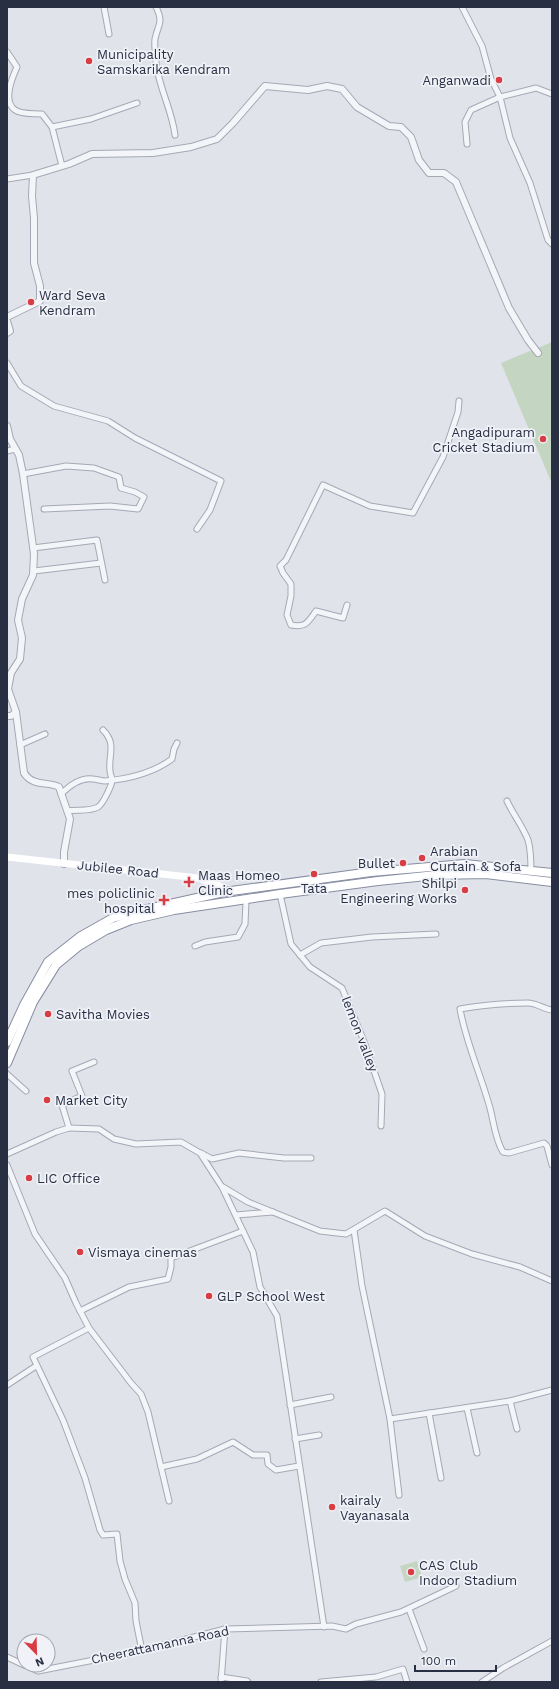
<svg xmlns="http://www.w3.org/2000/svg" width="559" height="1689" font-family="'Work Sans',sans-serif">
  <rect width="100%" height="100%" fill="#e0e3ea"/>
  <g fill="#c4d5c1">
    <polygon points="552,342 552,484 501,363"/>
    <polygon points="417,1561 422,1577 405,1582 400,1566"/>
  </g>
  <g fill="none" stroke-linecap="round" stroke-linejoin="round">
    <g stroke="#a5a9b5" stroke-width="7">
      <g id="minor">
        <polyline points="104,7 109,34"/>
        <path d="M 156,7 C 164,23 158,24 155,39 C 154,46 156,56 156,63 C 159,88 172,110 175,135"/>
        <polyline points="462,7 482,46 491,79 500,97 510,138 530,183 548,240 552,244"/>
        <path d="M 7,52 L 17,67 C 12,78 2,101 15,110 C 22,115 34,113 42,114 L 52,127 L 62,166"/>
        <polyline points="52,127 91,119 137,103"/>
        <polyline points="467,144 465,122 471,110 500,97 536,88 552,94"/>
        <polyline points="7,179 33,175"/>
        <polyline points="7,363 21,386 54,406 108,421 135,438 221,481 210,510 197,529"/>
        <polyline points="7,451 15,449"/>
        <polyline points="23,474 66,466 94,468 119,477 121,488 135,492 144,497 138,509 110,506 44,509"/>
        <polyline points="33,548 97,540 105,580"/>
        <polyline points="34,571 101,563"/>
        <path d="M 347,605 L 343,618 L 316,611 C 308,622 306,628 291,625 L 287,615 L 291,596 L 291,584 L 283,573 L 280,566 L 286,560 L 323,485 L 370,506 L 413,513 L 443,457 L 458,412 L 459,401"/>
        <polyline points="20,745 45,734"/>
        <path d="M 61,794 C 69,786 81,777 93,779 C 97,779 101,781 105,781 C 128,779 153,773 172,759 L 174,749 L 177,743"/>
        <path d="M 507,801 C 513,814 523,827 528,840 C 531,850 531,861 531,871"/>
        <path d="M 67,811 C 77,809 89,812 98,807 C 103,804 112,785 112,780 C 112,777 110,774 110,771 C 108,755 117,744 103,730"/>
        <polyline points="280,894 291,944 310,967 342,988 363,1039 382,1094 381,1126"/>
        <polyline points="195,946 205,942 238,937 245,924 246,901"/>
        <polyline points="300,955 321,943 372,937 436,934"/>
        <path d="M 552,1010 C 544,1009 536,1003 528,1003 C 506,1003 482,1005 460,1009 C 466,1043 481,1075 490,1108 C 494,1123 495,1139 503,1152 L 509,1153 L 544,1143 L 547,1146 L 552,1165"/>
        <polyline points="7,1074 26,1091"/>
        <polyline points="69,1128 99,1129 114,1139 136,1144 181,1142 200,1153 222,1187 253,1252 260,1287 277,1316 324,1627"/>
        <polyline points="201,1153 212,1159 239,1153 284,1158 311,1158"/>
        <polyline points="7,1154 56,1132 69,1128 62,1105 82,1096 72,1071 94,1062"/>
        <polyline points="7,1165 35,1234 65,1278 76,1303 89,1328 33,1357 63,1420 85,1478 100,1530 103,1535 117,1534 120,1561 125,1579 135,1603 136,1621 141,1646 140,1651"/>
        <polyline points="223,1187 248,1202 320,1231 346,1234 385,1211 425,1236 472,1254 520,1267 552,1281"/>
        <polyline points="236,1215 273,1212"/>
        <polyline points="354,1230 362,1286 390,1419 510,1401 517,1429"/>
        <polyline points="80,1311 129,1287 168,1279 171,1267 171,1258 243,1231"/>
        <polyline points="89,1328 131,1383 141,1394 148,1412 169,1501"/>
        <polyline points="7,1385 36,1366"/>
        <polyline points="510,1401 552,1390"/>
        <polyline points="290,1405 331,1397"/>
        <polyline points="467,1408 477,1453"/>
        <polyline points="429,1413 441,1478"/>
        <polyline points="390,1419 399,1495"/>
        <polyline points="295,1439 319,1435"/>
        <polyline points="161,1467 197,1459 233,1442 253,1455 267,1455 268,1464 276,1470 299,1466"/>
        <polyline points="409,1609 424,1649"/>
        <polyline points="7,1657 24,1665"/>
        <polyline points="25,1665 38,1671 140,1651 225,1629 332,1626 346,1629 356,1624 401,1612 456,1586"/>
        <polyline points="221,1677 247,1681 248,1682"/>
        <polyline points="221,1682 225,1629"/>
        <polyline points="321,1682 376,1677 403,1669 407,1682"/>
        <polyline points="482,1682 503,1668 552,1641"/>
      </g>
    </g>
    <g stroke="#a5a9b5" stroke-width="8">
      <g id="tertiary">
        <polyline points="7,317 40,301 40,286 34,263 34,218 32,196 33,175 69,164 92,154 153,153 191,147 217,139 233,123 265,86 308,90 327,86 342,89 357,107 389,126 401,127 411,137 419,160 429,173 444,173 456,182 509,308 528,340 538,353"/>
        <polyline points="7,321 10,331 7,333"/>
        <path d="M 7,426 L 10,439 L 19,455 L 23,474 L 34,554 L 33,575 L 22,599 L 18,620 L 22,638 L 20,659 L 11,673 L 8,689 L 16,712 L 24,773 C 33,787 47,781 59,787 L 70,819 L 64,852 L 64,864"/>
        <polyline points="7,716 11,716 16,712"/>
      </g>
    </g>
    <g stroke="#878ea2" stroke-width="10">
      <g id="trunk">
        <polyline points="7,1042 24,1005 48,962 81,936 113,918 143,910 224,892 371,872 465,864 552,873"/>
        <polyline points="7,1063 33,1002 56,965 79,946 106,930 131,920 174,910 280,894 378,881 436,875 486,874 552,882"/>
      </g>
    </g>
    <use href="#minor" stroke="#f4f5f8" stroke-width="5"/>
    <use href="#tertiary" stroke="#f4f5f8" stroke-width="6"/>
    <polyline stroke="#fff" stroke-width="7" points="7,857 198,878 220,886 224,892"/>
    <use href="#trunk" stroke="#fff" stroke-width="8"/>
  </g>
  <g fill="#d83d43" stroke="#f0f2f8" stroke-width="1.5">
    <circle cx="89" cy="61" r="4"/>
    <circle cx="499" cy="80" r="4"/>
    <circle cx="31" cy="302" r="4"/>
    <circle cx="543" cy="439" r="4"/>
    <circle cx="422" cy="858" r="4"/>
    <circle cx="403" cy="863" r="4"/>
    <circle cx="314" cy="874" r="4"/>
    <path d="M187 876h4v4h4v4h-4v4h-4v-4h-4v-4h4z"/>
    <circle cx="465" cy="890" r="4"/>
    <path d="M162 894h4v4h4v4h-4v4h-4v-4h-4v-4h4z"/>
    <circle cx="48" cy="1014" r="4"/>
    <circle cx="47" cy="1100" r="4"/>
    <circle cx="29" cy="1178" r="4"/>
    <circle cx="80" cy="1252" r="4"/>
    <circle cx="209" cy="1296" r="4"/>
    <circle cx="332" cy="1507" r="4"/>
    <circle cx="411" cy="1572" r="4"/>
  </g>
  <g text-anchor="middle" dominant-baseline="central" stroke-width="3.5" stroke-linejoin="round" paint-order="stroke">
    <g font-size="13" fill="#282f43" stroke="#f0f2f8" text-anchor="start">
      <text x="97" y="54">Municipality<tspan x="97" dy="15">Samskarika Kendram</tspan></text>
      <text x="491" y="80" text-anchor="end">Anganwadi</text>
      <text x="39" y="295">Ward Seva<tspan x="39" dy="15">Kendram</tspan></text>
      <text x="535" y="432" text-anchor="end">Angadipuram<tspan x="535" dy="15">Cricket Stadium</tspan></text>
      <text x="430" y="851">Arabian<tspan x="430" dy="15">Curtain &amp; Sofa</tspan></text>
      <text x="395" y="863" text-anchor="end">Bullet</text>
      <text x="198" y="875">Maas Homeo<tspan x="198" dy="15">Clinic</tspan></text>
      <text x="457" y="883" text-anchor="end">Shilpi<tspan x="457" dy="15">Engineering Works</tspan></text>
      <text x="314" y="888" text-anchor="middle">Tata</text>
      <text x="155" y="893" text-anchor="end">mes policlinic<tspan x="155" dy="15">hospital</tspan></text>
      <text x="56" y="1014">Savitha Movies</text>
      <text x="55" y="1100">Market City</text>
      <text x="37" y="1178">LIC Office</text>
      <text x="88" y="1252">Vismaya cinemas</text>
      <text x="217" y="1296">GLP School West</text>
      <text x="340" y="1500">kairaly<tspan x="340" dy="15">Vayanasala</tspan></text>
      <text x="419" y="1565">CAS Club<tspan x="419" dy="15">Indoor Stadium</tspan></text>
    </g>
    <g font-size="13" fill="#282f43" stroke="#f0f2f8">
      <text transform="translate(118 869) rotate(6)">Jubilee Road</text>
      <text transform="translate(360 1034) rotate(69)">lemon valley</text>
      <text transform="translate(160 1645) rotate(-12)">Cheerattamanna Road</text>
    </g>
  </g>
  <rect width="559" height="1689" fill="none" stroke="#282f43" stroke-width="16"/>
  <g transform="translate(36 1653) rotate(157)"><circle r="19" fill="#f0f2f8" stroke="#a0a4b0"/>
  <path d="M0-3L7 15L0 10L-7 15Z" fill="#d83d43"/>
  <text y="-6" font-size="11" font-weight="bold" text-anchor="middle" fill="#282f43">N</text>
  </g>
  <path d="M415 1665v6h81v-6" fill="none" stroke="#282f43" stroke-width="2"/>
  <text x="421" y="1665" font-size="12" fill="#282f43" stroke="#f0f2f8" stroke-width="3" paint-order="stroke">100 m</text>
</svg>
